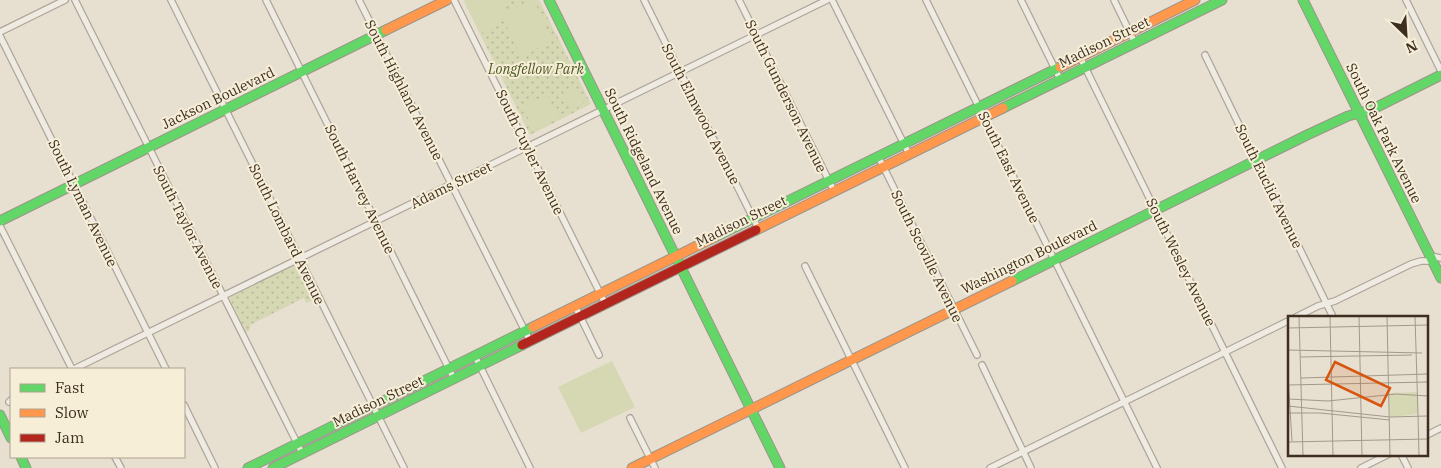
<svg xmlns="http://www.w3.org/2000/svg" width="1441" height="468" font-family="'IBM Plex Serif',serif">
  <defs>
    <pattern id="green-dots" width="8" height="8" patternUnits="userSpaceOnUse" patternTransform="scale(1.25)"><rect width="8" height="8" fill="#d6d7b3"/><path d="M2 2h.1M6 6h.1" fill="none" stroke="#b9b99a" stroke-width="1.8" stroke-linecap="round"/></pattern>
  </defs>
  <rect width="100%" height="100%" fill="#e7e0d1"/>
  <g fill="url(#green-dots)">
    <polygon points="467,0 539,0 591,104 530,135 464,1"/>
    <polygon points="295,265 298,266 314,297 313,300 306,303 304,298 250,325 250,330 247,332 245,331 230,299 231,296"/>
  </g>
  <g fill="#d6d7b3">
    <polygon points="467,0 506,0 505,12 534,0 552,41 521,56 503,18 495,27 480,34 464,1"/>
    <polygon points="575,85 584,104 572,110 563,91"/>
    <polygon points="547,95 559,118 534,130 522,106"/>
    <polygon points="612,361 635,407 581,433 558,387"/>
  </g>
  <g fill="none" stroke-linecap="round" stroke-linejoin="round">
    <g stroke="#ada599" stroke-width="8">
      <g id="street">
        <polyline points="75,0 302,453"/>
        <polyline points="171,0 404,468"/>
        <polyline points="266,0 454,379"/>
        <polyline points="359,0 530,341"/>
        <polyline points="454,0 605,303"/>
        <polyline points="644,0 758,228"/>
        <polyline points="739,0 834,191"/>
        <polyline points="832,0 909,154"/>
        <polyline points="926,0 1157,468"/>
        <polyline points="1021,0 1060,79"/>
        <polyline points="1114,0 1135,43"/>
        <polyline points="1406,0 1441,71"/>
        <polyline points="0,32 65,0"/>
        <polyline points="0,36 166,369"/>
        <polyline points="1205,55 1333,317"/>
        <polyline points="1080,57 1282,468"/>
        <polyline points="878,156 977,355"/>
        <polyline points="0,226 72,369"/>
        <polyline points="1430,256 1441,258"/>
        <polyline points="805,266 905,468"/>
        <polyline points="575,306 599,355"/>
        <polyline points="1296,317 1318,306 1335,301 1411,264 1421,261 1433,261"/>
        <polyline points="475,356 530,468"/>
        <polyline points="982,365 1031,468"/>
        <polyline points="74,369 827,0"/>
        <polyline points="9,402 11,400"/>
        <polyline points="184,405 215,468"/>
        <polyline points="630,418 655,468"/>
        <polyline points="1427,435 1441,428"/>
        <polyline points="1401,454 1408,468"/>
        <polyline points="115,457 121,468"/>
        <polyline points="990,468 1290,320"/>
        <polyline points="1361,468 1389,454"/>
      </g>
    </g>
    <g stroke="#9c958a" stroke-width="11">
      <g id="fast">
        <polyline points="549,0 780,468"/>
        <polyline points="1303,0 1441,278"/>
        <polyline points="1003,108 1222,0"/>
        <polyline points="0,221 386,30"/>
        <polyline points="715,237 1060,67"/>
        <polyline points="1012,281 1307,135 1348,116 1371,110 1441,75"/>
        <polyline points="0,415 11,438"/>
        <polyline points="21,457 26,468"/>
        <polyline points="248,468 533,327"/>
        <polyline points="273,468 522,345"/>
      </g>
    </g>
    <g stroke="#9c958a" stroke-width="11">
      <g id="slow">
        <polyline points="386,30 447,0"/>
        <polyline points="1060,67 1195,0"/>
        <polyline points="756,230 1003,108"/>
        <polyline points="533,327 715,237"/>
        <polyline points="632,468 1012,281"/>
      </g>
    </g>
    <g stroke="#9c958a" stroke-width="11">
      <polyline id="jam" points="522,345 756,230"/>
    </g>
    <use href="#street" stroke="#efebe3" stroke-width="5.5"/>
    <use href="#fast" stroke="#63d668" stroke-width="9"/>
    <use href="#slow" stroke="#ff974d" stroke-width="9"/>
    <use href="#jam" stroke="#b3261e" stroke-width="9"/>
  </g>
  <g text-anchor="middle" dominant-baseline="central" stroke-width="4" stroke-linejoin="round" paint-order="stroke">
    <g font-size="14" fill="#3d2e20" stroke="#f7eed8">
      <text transform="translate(1104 42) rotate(-26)">Madison Street</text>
      <text transform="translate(404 90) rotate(63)">South Highland Avenue</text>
      <text transform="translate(786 96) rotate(64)">South Gunderson Avenue</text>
      <text transform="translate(218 98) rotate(-26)">Jackson Boulevard</text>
      <text transform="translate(701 114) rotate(63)">South Elmwood Avenue</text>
      <text transform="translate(1384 133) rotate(64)">South Oak Park Avenue</text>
      <text transform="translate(530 152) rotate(64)">South Cuyler Avenue</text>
      <text transform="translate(644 161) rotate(64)">South Ridgeland Avenue</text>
      <text transform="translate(1009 167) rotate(64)">South East Avenue</text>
      <text transform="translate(451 185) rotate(-26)">Adams Street</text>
      <text transform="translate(1269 186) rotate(64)">South Euclid Avenue</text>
      <text transform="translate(360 189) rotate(64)">South Harvey Avenue</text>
      <text transform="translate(83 203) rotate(64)">South Lyman Avenue</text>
      <text transform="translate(741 221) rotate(-26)">Madison Street</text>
      <text transform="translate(188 227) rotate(63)">South Taylor Avenue</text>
      <text transform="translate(287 234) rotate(64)">South Lombard Avenue</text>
      <text transform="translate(927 256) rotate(64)">South Scoville Avenue</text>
      <text transform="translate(1029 257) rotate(-26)">Washington Boulevard</text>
      <text transform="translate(1181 262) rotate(64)">South Wesley Avenue</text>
      <text transform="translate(378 401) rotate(-26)">Madison Street</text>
    </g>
    <g font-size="14" font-style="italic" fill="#4d5a26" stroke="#f7eed8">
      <text x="536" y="69">Longfellow Park</text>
    </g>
  </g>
  <g transform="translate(1288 316)">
    <rect width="140" height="140" fill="#e7e0d1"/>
    <path d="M 129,76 L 130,98 L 102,101 L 101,77 Z" fill="#d6d7b3"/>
    <path fill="none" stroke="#a3998a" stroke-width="1" d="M 11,0 L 15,140M 42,0 L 45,140M 71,0 L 74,140M 99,0 L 102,140M 127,0 L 130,99M 0,12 L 140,9M 0,34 L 134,37M 12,41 L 124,39M 0,60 L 4,125M 13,62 L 140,58M 0,69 L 140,66M 0,83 L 40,85 L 108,78 L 140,80M 0,90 L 102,101 L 140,100M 0,97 L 32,97 L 102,104M 130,99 L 131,140M 0,126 L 140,123"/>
    <path fill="#d7550e" fill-opacity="0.15" stroke="#d7550e" stroke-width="2.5" d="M 47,46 L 102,72 L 93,90 L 38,64 Z"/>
    <rect width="140" height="140" fill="none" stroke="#3d2e20" stroke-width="2.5"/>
  </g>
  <rect x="10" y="368" width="175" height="90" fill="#f7eed8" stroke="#ada18e"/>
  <rect x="20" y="384" width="25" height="8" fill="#63d668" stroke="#ada18e"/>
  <text x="55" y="393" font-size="15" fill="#3d2e20">Fast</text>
  <rect x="20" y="409" width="25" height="8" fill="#ff974d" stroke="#ada18e"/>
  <text x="55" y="418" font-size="15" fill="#3d2e20">Slow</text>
  <rect x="20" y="434" width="25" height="8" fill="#b3261e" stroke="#ada18e"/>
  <text x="55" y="443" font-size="15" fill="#3d2e20">Jam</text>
  <g transform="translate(1406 35) rotate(155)" stroke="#f7eed8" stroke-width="4" paint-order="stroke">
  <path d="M0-4L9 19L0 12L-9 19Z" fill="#3d2e20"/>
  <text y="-8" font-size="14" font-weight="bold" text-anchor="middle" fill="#3d2e20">N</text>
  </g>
</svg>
